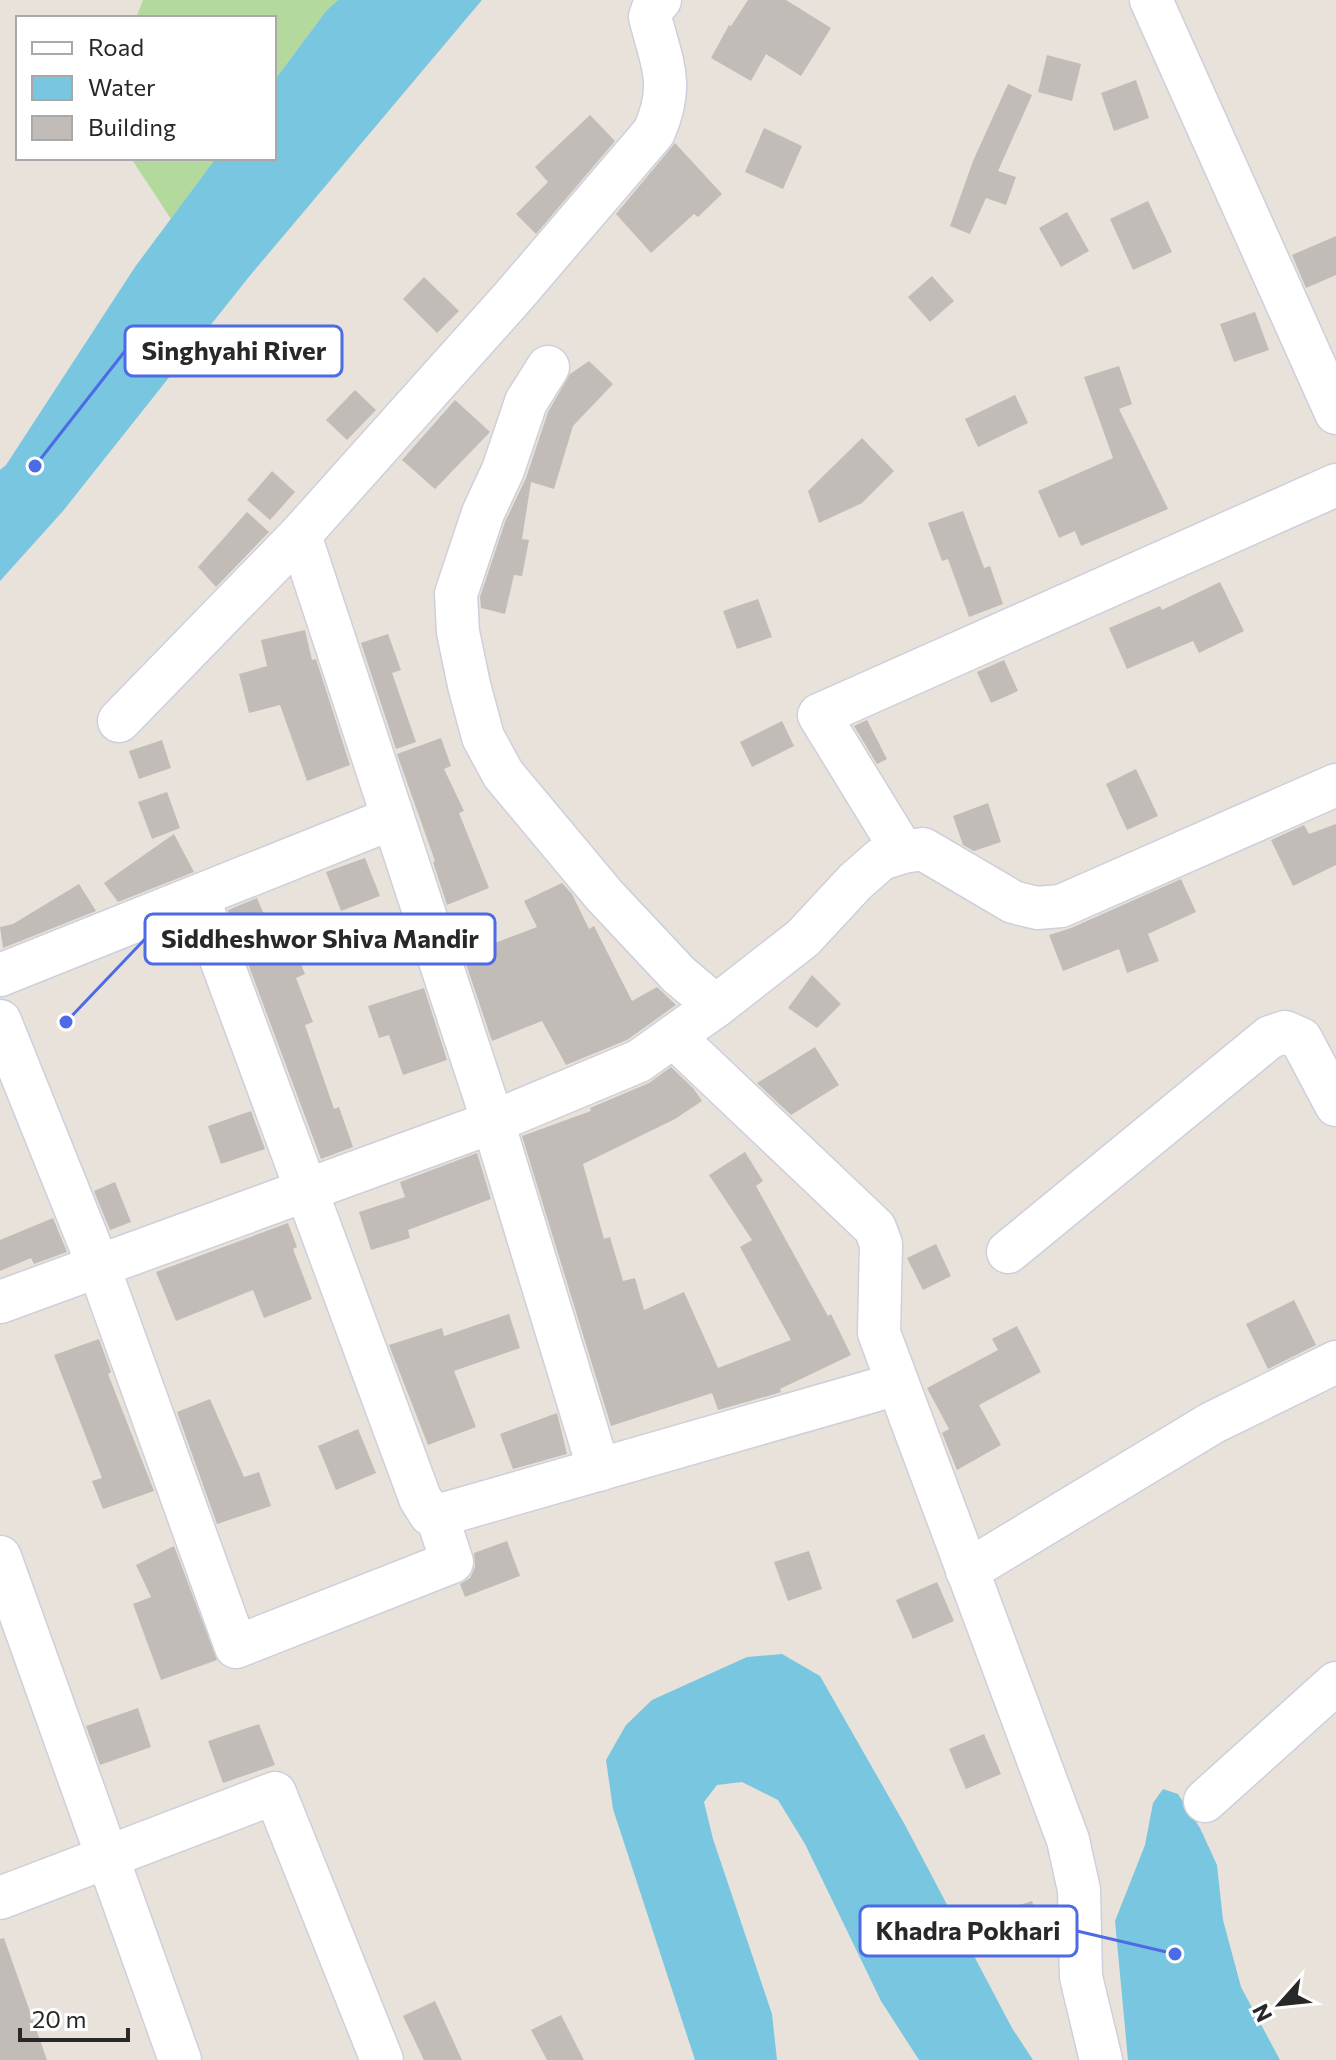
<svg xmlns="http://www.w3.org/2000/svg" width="1336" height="2060" font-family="Commissioner,sans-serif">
  <rect width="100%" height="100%" fill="#e9e2db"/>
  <g fill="#b3d99d">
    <polygon points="143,0 338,0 326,11 274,81 274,18 136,18"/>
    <polygon points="131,158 216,158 171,219"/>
  </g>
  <g fill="#79c6e0">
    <polygon points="338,0 482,0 248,278 63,511 0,581 0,470 6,465 135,267 216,158 274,158 274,81 326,11"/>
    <polygon points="782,1654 820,1676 905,1825 1012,2028 1033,2060 919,2060 881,2001 805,1844 778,1800 742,1782 717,1785 704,1802 713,1839 772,2014 777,2060 695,2060 613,1809 606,1760 626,1725 652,1700 747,1657"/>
    <polygon points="1163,1789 1178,1794 1200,1828 1217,1865 1223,1920 1241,1987 1280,2060 1128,2060 1115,1921 1145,1845 1153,1803"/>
  </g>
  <g fill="#c1bcb7">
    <polygon points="748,0 786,0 831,28 801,76 766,54 751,81 711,58 729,25 731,26"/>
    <polygon points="1047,55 1081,64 1072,101 1038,92"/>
    <polygon points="1136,80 1149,118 1114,131 1101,93"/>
    <polygon points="1008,84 1032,95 998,171 1016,177 1006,205 986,198 970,234 950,226 973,161"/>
    <polygon points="590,115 615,141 536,234 516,214 548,182 535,167"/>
    <polygon points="764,128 802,146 783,189 745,172"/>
    <polygon points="675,143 722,194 698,217 694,214 651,253 616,214"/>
    <polygon points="1148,201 1172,252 1133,270 1110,219"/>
    <polygon points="1067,212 1089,251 1061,267 1039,228"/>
    <polygon points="1336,236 1336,275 1306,288 1292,255"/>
    <polygon points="932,276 954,301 930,322 908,297"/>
    <polygon points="424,277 459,311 437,333 403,299"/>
    <polygon points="1255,312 1269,350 1234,362 1220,324"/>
    <polygon points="589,361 613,384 573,426 554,489 531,482 522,539 529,540 522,576 514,575 505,614 481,608 480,597 505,522 526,478 548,412 570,374"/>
    <polygon points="1119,366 1132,404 1119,409 1168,509 1081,546 1075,531 1059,538 1038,491 1113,458 1084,377"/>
    <polygon points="355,390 376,410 347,440 326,420"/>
    <polygon points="1015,395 1028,423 978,447 965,419"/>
    <polygon points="455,400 490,432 435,489 402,460"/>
    <polygon points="862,438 894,471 862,503 819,523 808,491"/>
    <polygon points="272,471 295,492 270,520 247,500"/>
    <polygon points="963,511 984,568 990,566 1003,604 969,617 948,559 942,561 928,523"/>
    <polygon points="247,512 269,532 216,587 198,567"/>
    <polygon points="1220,582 1244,631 1199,653 1193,641 1127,669 1109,628 1160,606 1162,610"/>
    <polygon points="758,599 772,637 737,649 723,611"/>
    <polygon points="305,630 312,660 316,659 350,765 307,781 280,705 249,713 239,674 267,666 261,640"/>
    <polygon points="388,634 401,670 392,673 416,742 396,749 361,643"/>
    <polygon points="1004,660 1018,691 991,703 977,672"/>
    <polygon points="867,720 887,759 877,764 854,726"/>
    <polygon points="782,721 794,746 752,767 740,742"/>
    <polygon points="441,738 451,766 444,769 464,811 459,813 489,888 447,905 433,862 435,861 397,754"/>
    <polygon points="162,740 171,768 139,779 129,751"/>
    <polygon points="1136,769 1158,816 1127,830 1106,784"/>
    <polygon points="167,792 180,828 152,839 138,802"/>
    <polygon points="988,803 1001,842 974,851 963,845 953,816"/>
    <polygon points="1336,824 1336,865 1293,886 1271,840 1304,825 1309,834"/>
    <polygon points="174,834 194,872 118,902 104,883"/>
    <polygon points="365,858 380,896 341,911 326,872"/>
    <polygon points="1181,879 1196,912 1148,934 1159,961 1127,973 1119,949 1063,971 1049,935 1071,928"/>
    <polygon points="562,883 572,894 589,929 594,926 632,1001 657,987 676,1005 627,1040 566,1065 542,1021 492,1041 463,955 537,927 524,901"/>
    <polygon points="79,884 96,911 3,948 0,927 13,924"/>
    <polygon points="257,898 279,950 293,945 305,974 296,978 313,1022 305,1025 334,1109 339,1107 353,1147 321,1159 228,910"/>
    <polygon points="812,975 841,1004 817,1028 788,1008"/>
    <polygon points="424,988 447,1060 403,1075 389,1035 379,1038 368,1006"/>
    <polygon points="815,1047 839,1085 791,1115 757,1083"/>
    <polygon points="671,1067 693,1088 702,1101 675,1119 583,1164 604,1239 610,1237 623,1281 635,1278 644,1310 684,1292 718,1368 791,1340 740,1247 752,1240 709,1175 745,1152 763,1181 756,1186 828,1316 831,1314 851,1355 780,1389 781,1392 775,1394 718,1410 712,1393 611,1426 522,1136 591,1111 590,1108 649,1083"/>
    <polygon points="251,1111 265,1149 221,1164 208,1126"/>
    <polygon points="477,1153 491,1199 408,1230 410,1238 371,1250 359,1212 405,1197 400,1182"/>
    <polygon points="115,1182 131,1222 110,1230 94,1191"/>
    <polygon points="53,1218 67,1252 34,1264 31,1258 0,1271 0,1240"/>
    <polygon points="288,1223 297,1247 293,1249 312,1299 264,1318 253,1290 176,1321 156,1272"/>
    <polygon points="936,1244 951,1276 923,1290 907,1258"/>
    <polygon points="1294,1300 1316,1345 1268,1369 1246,1324"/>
    <polygon points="509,1314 520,1348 454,1371 476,1427 428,1445 389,1345 442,1328 444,1336"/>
    <polygon points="1017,1326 1041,1372 979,1405 1001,1445 957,1470 942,1433 949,1429 927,1388 998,1350 992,1339"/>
    <polygon points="99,1339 111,1372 108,1374 154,1491 103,1509 92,1481 102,1478 54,1355"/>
    <polygon points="210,1399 244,1477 259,1472 271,1506 217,1524 177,1412"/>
    <polygon points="557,1413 567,1454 513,1469 500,1434"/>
    <polygon points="358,1429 376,1473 336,1490 318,1446"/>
    <polygon points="507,1541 520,1576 465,1597 460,1584 470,1578 475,1567 474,1553"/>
    <polygon points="174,1546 217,1660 161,1680 133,1604 151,1597 136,1565"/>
    <polygon points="809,1551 822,1589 788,1601 774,1562"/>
    <polygon points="937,1582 954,1621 913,1639 896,1600"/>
    <polygon points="138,1708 151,1747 100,1765 86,1726"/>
    <polygon points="259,1724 275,1765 223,1783 208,1741"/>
    <polygon points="984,1734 1001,1774 966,1789 949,1749"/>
    <polygon points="1032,1901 1047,1946 1015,1956 1000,1911"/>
    <polygon points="4,1938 47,2060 0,2060 0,1939"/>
    <polygon points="435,2001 462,2060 424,2060 403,2016"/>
    <polygon points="561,2015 584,2060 547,2060 531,2030"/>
  </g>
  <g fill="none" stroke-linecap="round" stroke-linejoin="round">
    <g stroke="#cdd0db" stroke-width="45">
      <g id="minor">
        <polyline points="1151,0 1336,413"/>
        <polyline points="548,367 526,402 503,470 483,513 456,594 458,632 469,685 483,737 503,774 604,895 679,975 716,1006"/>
        <polyline points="300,535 493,1122 599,1470"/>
        <path d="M 119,721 L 300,535 L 512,298 L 654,132 C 675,84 662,64 650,17 L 653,8 L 660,0"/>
        <polyline points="903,852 819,715 1336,485"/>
        <polyline points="198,897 420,1498 430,1514 437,1516 897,1384"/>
        <polyline points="0,975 393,818"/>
        <polyline points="0,1021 98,1265 236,1647 452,1562 437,1516"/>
        <polyline points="674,1037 875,1228 881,1244 879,1333 1068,1840 1079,1890 1081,1977 1101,2060"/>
        <polyline points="1008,1252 1270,1037 1285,1032 1301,1039 1336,1105"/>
        <polyline points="0,1302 493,1122 639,1061 716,1006 803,938 855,882 881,859 903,852 923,849 1013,902 1037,908 1061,906 1336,785"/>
        <polyline points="0,1557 180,2060"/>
        <polyline points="967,1571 1212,1423 1336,1362"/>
        <polyline points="1205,1801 1336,1683"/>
        <polyline points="0,1898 275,1793 382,2060"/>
      </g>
    </g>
    <use href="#minor" stroke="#fff" stroke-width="42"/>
  </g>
  <path fill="none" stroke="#4c6be4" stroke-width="3" d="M35 466L125 351M66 1022L145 939M1175 1954L1077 1931"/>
  <g fill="#4c6be4" stroke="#fff" stroke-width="3">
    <circle cx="35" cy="466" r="8"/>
    <circle cx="66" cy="1022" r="8"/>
    <circle cx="1175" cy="1954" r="8"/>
  </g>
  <g fill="#fff" stroke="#4c6be4" stroke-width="3">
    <rect x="125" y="326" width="217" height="50" rx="8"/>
    <rect x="145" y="914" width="350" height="50" rx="8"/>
    <rect x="860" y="1906" width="217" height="50" rx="8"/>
  </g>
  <g font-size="26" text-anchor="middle" font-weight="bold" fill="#282828">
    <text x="234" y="360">Singhyahi River</text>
    <text x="320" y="948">Siddheshwor Shiva Mandir</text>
    <text x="968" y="1940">Khadra Pokhari</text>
  </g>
  <rect x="16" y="16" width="260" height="144" fill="#ffffff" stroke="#a9a9a9" stroke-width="2"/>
  <rect x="32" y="42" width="40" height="12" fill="#ffffff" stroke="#a9a9a9" stroke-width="2"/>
  <text x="88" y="56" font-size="24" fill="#282828">Road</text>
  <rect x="32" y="76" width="40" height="24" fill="#79c6e0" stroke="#a9a9a9" stroke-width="2"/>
  <text x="88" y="96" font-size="24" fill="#282828">Water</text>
  <rect x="32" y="116" width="40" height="24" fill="#c1bcb7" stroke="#a9a9a9" stroke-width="2"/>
  <text x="88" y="136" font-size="24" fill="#282828">Building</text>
  <g transform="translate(1280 2004) rotate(243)" stroke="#ffffff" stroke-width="6" paint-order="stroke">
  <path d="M0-6L14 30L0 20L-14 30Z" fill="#282828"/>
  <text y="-12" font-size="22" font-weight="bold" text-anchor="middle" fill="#282828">N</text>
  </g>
  <path d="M20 2028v12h108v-12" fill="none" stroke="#282828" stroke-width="4"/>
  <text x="32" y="2028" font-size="24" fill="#282828" stroke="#ffffff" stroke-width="6" paint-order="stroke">20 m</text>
</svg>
